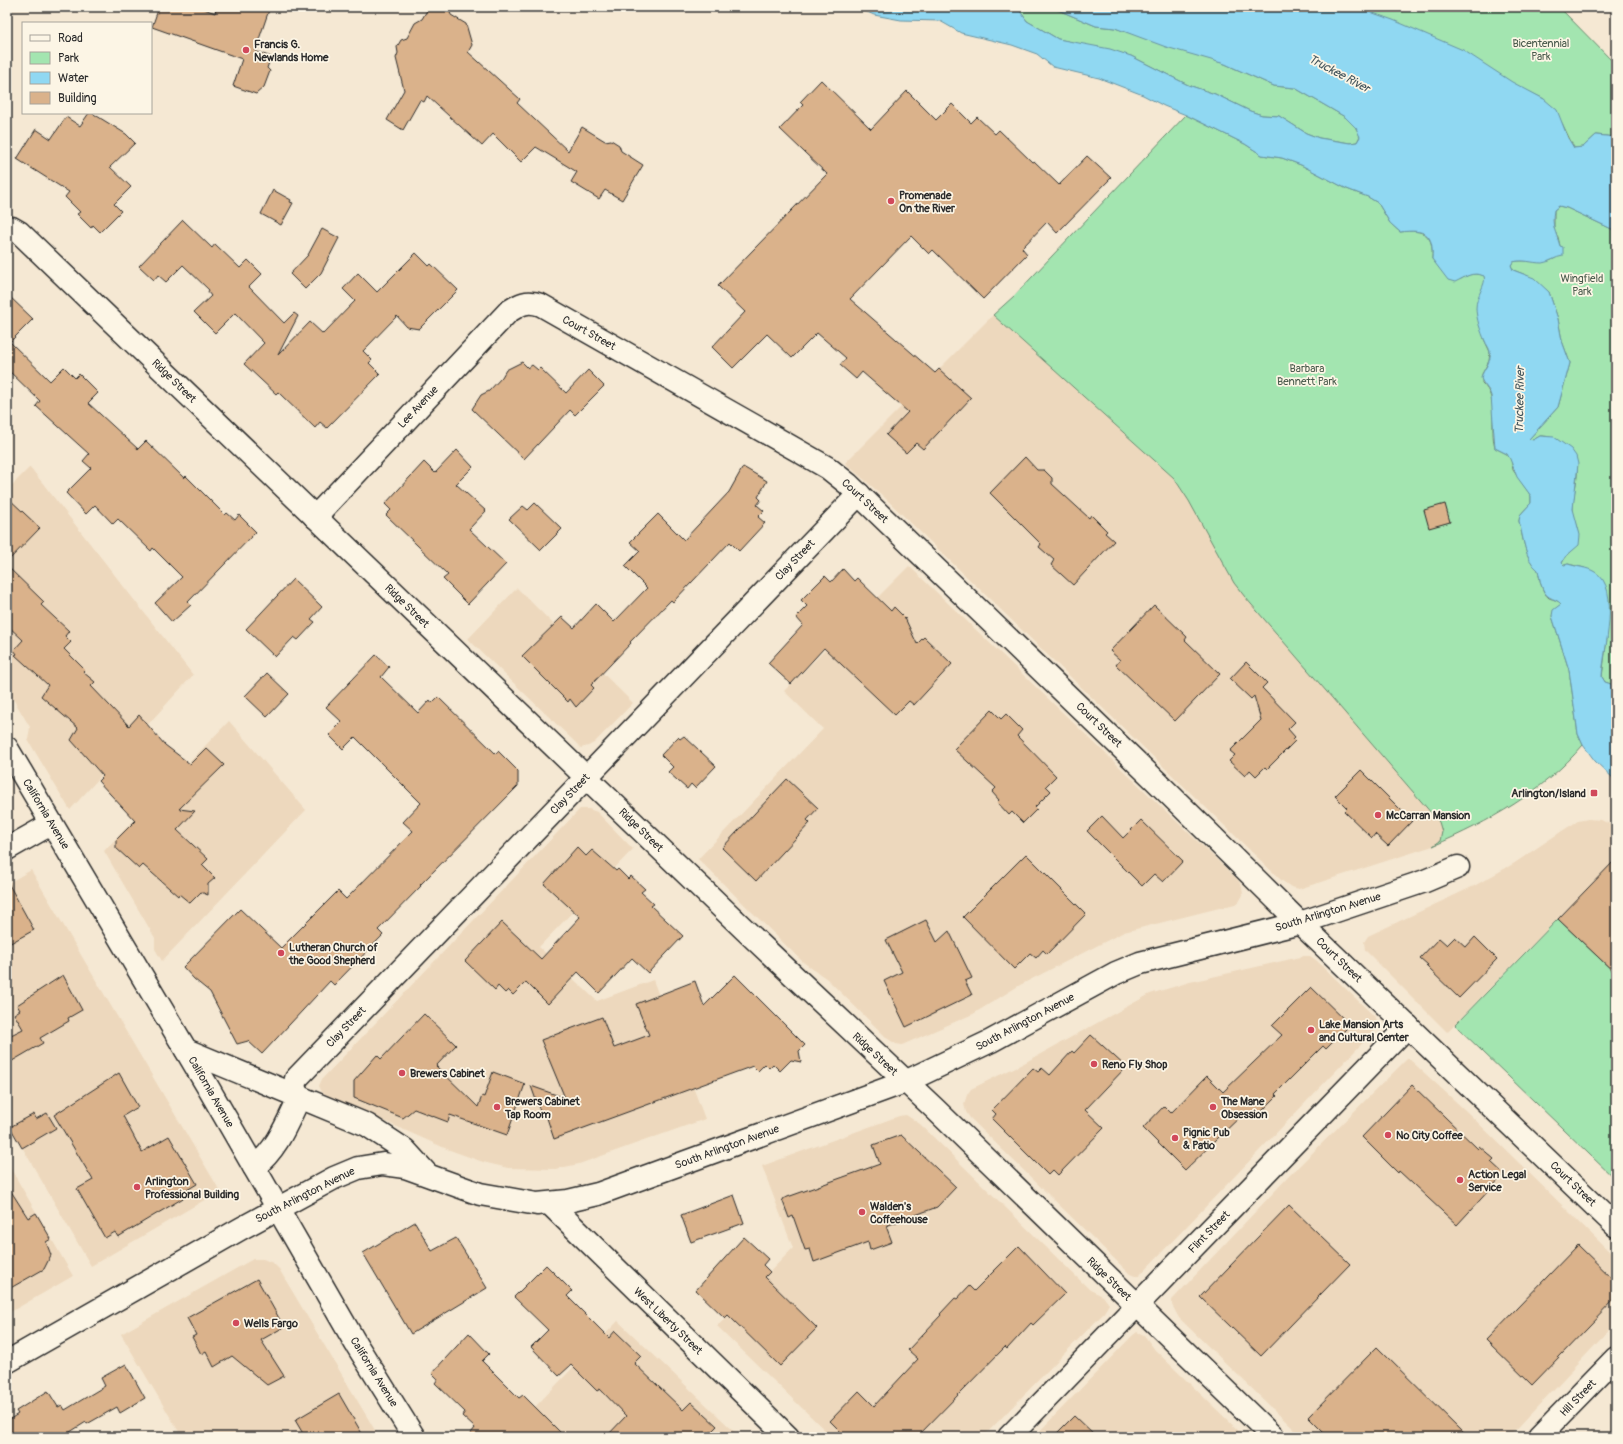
<svg xmlns="http://www.w3.org/2000/svg" width="1623" height="1444" font-family="Pangolin,sans-serif">
  <rect width="100%" height="100%" fill="#f5e8d3"/>
  <filter id="ink" filterUnits="userSpaceOnUse"><feTurbulence type="fractalNoise" baseFrequency=".025" numOctaves="2"/><feDisplacementMap in="SourceGraphic" scale="8" xChannelSelector="R" yChannelSelector="G"/><feConvolveMatrix kernelMatrix="1 2 1 2 8 2 1 2 1" color-interpolation-filters="sRGB"/></filter>
  <g filter="url(#ink)">
    <g fill="#edd8bd">
      <polygon points="993,315 1174,478 1189,501 1234,583 1439,822 1442,832 1440,841 1433,846 1299,889 1291,887 1281,880 883,496 845,463"/>
      <polygon points="30,467 193,675 70,810 28,740 30,727 7,689 7,490"/>
      <polygon points="909,566 1238,880 1242,887 1243,895 1239,902 1235,904 1124,932 1020,985 973,1014 902,1045 896,1044 888,1039 827,979 803,962 698,859 823,729 784,691"/>
      <polygon points="517,588 633,703 594,743 588,746 581,748 575,742 468,639"/>
      <polygon points="229,721 306,810 162,961 155,949 155,938 104,851"/>
      <polygon points="580,809 589,809 597,812 633,849 539,947 597,1001 653,980 705,1119 579,1164 555,1169 508,1168 483,1162 447,1149 330,1097 322,1092 319,1086 322,1079"/>
      <polygon points="1588,819 1601,820 1616,827 1616,859 1447,1032 1365,950 1364,942 1368,936 1474,886 1513,864 1565,829 1578,821"/>
      <polygon points="31,870 220,1191 91,1266 7,1121 7,884"/>
      <polygon points="1304,956 1310,956 1316,960 1375,1017 1378,1022 1377,1028 1139,1276 1135,1276 1130,1274 970,1118 966,1112 964,1104 967,1095 971,1089 1024,1063 1150,994 1190,982"/>
      <polygon points="1408,1058 1465,1110 1616,1258 1616,1323 1509,1437 1302,1437 1179,1318 1172,1305 1172,1300 1290,1175"/>
      <polygon points="906,1115 920,1124 1090,1290 1103,1296 1109,1304 1103,1314 983,1437 832,1437 717,1326 793,1248 762,1166 899,1116"/>
      <polygon points="7,1162 73,1276 7,1314"/>
      <polygon points="253,1259 263,1259 273,1263 279,1269 379,1437 182,1437 121,1334"/>
      <polygon points="618,1321 740,1437 506,1437"/>
      <polygon points="1137,1332 1144,1335 1155,1350 1245,1437 1034,1437 1132,1336"/>
    </g>
    <g fill="#a3e5b0" stroke="#67886e">
      <polygon points="1017,7 1051,7 1096,26 1115,28 1225,64 1274,86 1295,88 1345,117 1356,128 1360,136 1357,142 1350,143 1319,138 1306,133 1279,116 1262,115 1250,111 1215,94 1188,85 1131,56 1058,39 1027,21"/>
      <polygon points="1354,7 1559,7 1616,65 1616,137 1596,135 1583,147 1574,148 1562,123 1544,99"/>
      <path d="M 1186,115 L 1245,144 L 1262,155 L 1282,158 L 1301,165 L 1347,189 L 1368,197 L 1378,203 L 1390,223 L 1400,232 C 1424,229 1434,234 1432,259 L 1439,267 L 1461,279 C 1469,274 1475,272 1485,276 L 1486,281 L 1484,339 L 1490,352 L 1489,361 L 1482,374 L 1482,383 C 1500,399 1489,427 1495,448 L 1507,454 L 1511,459 L 1513,470 L 1531,496 L 1531,503 L 1520,515 L 1519,521 C 1523,537 1525,560 1538,570 C 1540,579 1541,592 1549,598 C 1554,600 1558,600 1561,604 L 1552,616 L 1569,670 L 1578,734 L 1583,745 C 1543,792 1489,822 1433,846 L 1440,841 L 1442,832 L 1439,822 L 1245,597 L 1234,583 L 1189,501 L 1174,478 L 993,315 L 1014,296 Z"/>
      <path d="M 1559,206 L 1567,208 L 1616,231 L 1616,699 L 1611,684 L 1605,682 L 1602,677 L 1607,638 L 1609,602 L 1585,568 L 1568,564 L 1564,566 L 1562,563 C 1566,554 1580,547 1579,535 C 1579,527 1574,519 1573,511 C 1572,485 1589,461 1562,444 C 1554,438 1550,436 1540,436 L 1533,440 L 1528,440 L 1558,407 L 1570,363 L 1562,341 L 1558,319 L 1549,292 L 1526,275 L 1513,270 L 1511,265 L 1513,262 C 1528,258 1543,267 1557,257 L 1560,246 L 1558,237 L 1554,230 L 1554,210 Z"/>
      <polygon points="1558,919 1616,974 1616,1180 1455,1025"/>
    </g>
    <path fill="#90d8f2" stroke="#6893a2" d="M 856,7 L 1017,7 L 1027,21 L 1058,39 L 1110,49 L 1131,56 L 1188,85 L 1215,94 L 1250,111 L 1262,115 L 1279,116 L 1306,133 L 1319,138 L 1350,143 L 1357,142 L 1360,137 L 1356,128 L 1345,117 L 1295,88 L 1274,86 L 1225,64 L 1166,47 L 1115,28 L 1096,26 L 1051,7 L 1356,7 L 1393,20 L 1463,50 L 1512,82 L 1544,99 L 1557,110 L 1568,138 L 1574,148 L 1583,147 L 1596,135 L 1616,137 L 1616,231 L 1567,208 L 1559,206 L 1554,210 C 1551,227 1556,231 1560,246 L 1563,247 L 1563,256 C 1555,257 1550,262 1542,263 C 1532,263 1523,259 1513,262 L 1511,265 L 1513,270 L 1534,278 L 1549,292 L 1558,319 L 1562,341 L 1570,363 L 1558,407 L 1529,439 L 1533,440 L 1540,436 L 1554,437 L 1571,449 L 1576,456 L 1578,464 L 1573,509 L 1580,535 L 1579,545 L 1565,557 L 1562,563 L 1564,565 L 1568,564 C 1577,567 1587,567 1595,572 C 1622,588 1603,651 1602,677 L 1605,682 L 1611,684 L 1616,699 L 1616,781 L 1595,761 L 1583,745 L 1578,734 L 1569,670 L 1552,616 L 1553,610 L 1561,604 C 1558,600 1554,600 1549,597 C 1541,592 1540,579 1538,570 C 1525,560 1523,537 1519,521 L 1520,515 L 1531,503 L 1531,496 L 1517,477 L 1510,459 L 1507,454 L 1495,448 L 1491,396 C 1489,388 1483,385 1481,378 C 1483,369 1492,362 1490,352 C 1490,349 1486,344 1485,341 C 1481,332 1476,318 1476,308 C 1476,295 1487,284 1484,276 C 1472,271 1466,277 1455,282 L 1448,280 L 1432,259 C 1434,233 1425,229 1400,232 L 1390,223 L 1378,203 L 1368,197 L 1347,189 L 1301,165 L 1282,158 L 1262,155 L 1245,144 L 1186,115 L 1164,106 L 1143,95 L 1099,78 L 1053,67 L 1037,54 L 1012,45 L 961,33 L 940,21 L 901,20 L 874,15 Z"/>
    <g fill="#dab28b" stroke="#2b2b2b">
      <polygon points="159,7 199,7 215,13 217,7 270,7 255,51 271,57 267,68 270,71 264,87 256,94 233,86 242,59 152,27"/>
      <polygon points="429,7 448,7 451,15 466,24 472,45 468,52 520,99 517,103 568,151 582,127 605,141 611,140 619,145 621,151 643,165 622,200 605,190 599,199 571,182 577,172 536,147 521,162 493,134 482,146 427,96 424,102 420,100 403,130 387,120 404,90 396,58 398,53 397,47 401,40 407,38 415,23 422,19"/>
      <polygon points="821,80 871,129 907,91 936,120 952,104 971,123 977,117 995,134 999,130 1032,162 1034,161 1059,185 1087,156 1111,178 1057,233 1047,222 1022,248 1027,254 983,299 933,250 929,254 911,236 850,299 935,373 939,369 971,398 923,449 916,443 906,453 886,435 908,412 862,372 856,379 840,365 846,358 817,333 792,358 767,334 733,368 712,347 745,312 718,286 827,174 780,129 803,105 800,102"/>
      <polygon points="89,113 92,113 126,134 135,143 110,167 131,187 114,204 121,211 100,232 93,225 91,228 77,214 80,212 65,197 69,192 17,159 36,129 51,139 66,117 80,126"/>
      <polygon points="273,190 291,200 290,202 293,203 281,225 261,214"/>
      <polygon points="183,220 212,248 215,244 240,268 248,260 262,274 249,287 284,323 294,313 298,316 278,355 310,322 323,334 355,301 343,289 358,273 377,292 416,253 429,266 431,264 458,290 419,329 407,327 397,316 363,351 372,360 369,363 380,374 327,428 320,422 315,428 278,392 276,394 244,364 264,343 235,313 215,333 194,312 211,296 208,292 209,290 183,265 166,282 158,275 154,280 139,266"/>
      <polygon points="322,229 339,238 321,273 305,289 290,274 308,255"/>
      <polygon points="7,294 33,319 10,342 50,381 64,367 75,378 79,374 98,393 88,403 138,449 146,441 184,478 186,476 225,515 227,513 235,520 239,515 256,532 188,602 191,605 172,622 155,603 182,577 153,548 151,551 118,519 113,524 95,505 86,514 66,493 91,468 83,461 89,454 36,406 40,401 7,369"/>
      <polygon points="522,362 528,368 532,365 538,370 540,368 566,393 588,370 604,386 575,415 570,410 524,459 472,409 481,395 489,391 502,377 506,370"/>
      <polygon points="457,450 473,467 456,484 486,511 469,529 506,564 468,604 443,579 448,575 386,515 391,510 385,504 424,462 435,473"/>
      <polygon points="1025,457 1037,470 1044,470 1052,478 1052,484 1089,518 1091,515 1107,531 1105,533 1114,541 1073,585 1051,565 1054,560 1039,547 1041,544 990,493"/>
      <polygon points="743,467 767,481 758,497 761,500 757,505 764,511 758,517 765,523 739,551 730,542 673,602 671,600 630,642 631,643 591,685 594,688 576,707 570,699 568,702 522,656 562,617 574,628 596,604 614,622 647,588 625,566 640,551 630,542 658,514 684,540 729,492"/>
      <polygon points="7,497 40,528 7,562"/>
      <polygon points="535,503 562,529 541,550 509,519 523,506 528,510"/>
      <polygon points="1445,504 1450,522 1429,528 1424,510"/>
      <polygon points="7,566 44,602 41,605 69,631 65,636 71,642 64,649 85,670 83,672 95,682 91,686 129,726 139,715 165,745 190,764 206,748 224,765 179,809 195,811 177,830 208,859 202,865 215,878 208,884 208,895 201,892 190,903 179,894 178,896 143,865 139,869 116,848 116,840 135,821 98,781 103,776 71,740 78,728 41,696 48,685 15,655 17,654 14,650 23,640 7,625"/>
      <polygon points="843,569 854,581 857,578 891,611 894,607 905,618 917,644 924,637 952,664 914,705 909,701 895,715 824,648 791,684 768,663 803,625 796,617 807,606 801,600 825,576 831,582"/>
      <polygon points="293,579 322,607 311,619 315,622 298,640 294,637 275,657 246,629"/>
      <polygon points="1154,605 1187,637 1185,640 1220,674 1175,721 1116,665 1120,660 1110,651"/>
      <polygon points="376,655 389,667 381,677 418,713 430,700 432,703 438,697 496,754 498,751 518,771 518,786 420,885 421,886 378,930 383,935 334,985 330,981 262,1054 248,1041 237,1044 210,992 194,979 183,967 240,909 281,948 338,891 346,899 413,831 403,822 421,803 355,737 343,749 329,735 342,722 326,707"/>
      <polygon points="1246,662 1267,683 1262,688 1295,722 1288,729 1295,737 1293,739 1295,741 1267,769 1265,767 1256,776 1250,770 1245,776 1229,761 1235,755 1230,751 1261,720 1254,696 1251,699 1230,679"/>
      <polygon points="267,673 289,694 267,717 245,696"/>
      <polygon points="992,710 1001,719 1006,714 1022,730 1017,736 1056,776 1046,786 1051,791 1035,807 1037,809 1023,823 1012,812 1009,815 997,802 999,800 992,792 996,788 954,749"/>
      <polygon points="684,736 716,766 695,788 691,784 687,789 668,772 673,767 661,755 678,737 680,739"/>
      <polygon points="1361,770 1412,821 1388,846 1375,834 1372,838 1344,811 1347,808 1335,796"/>
      <polygon points="787,779 818,808 807,820 810,823 756,881 722,848"/>
      <polygon points="1102,816 1123,838 1141,820 1183,861 1163,882 1154,874 1142,886 1087,831"/>
      <polygon points="577,847 586,856 592,850 616,871 618,869 628,879 631,876 645,889 641,892 654,904 651,906 683,936 648,973 632,958 599,993 578,972 548,1004 526,982 513,995 508,990 505,993 498,986 495,990 465,961 502,922 541,959 580,917 544,884"/>
      <polygon points="1026,854 1086,914 1047,954 1043,950 1036,958 1030,953 1014,969 963,917"/>
      <polygon points="1616,859 1616,974 1558,919"/>
      <polygon points="7,881 34,930 7,945"/>
      <polygon points="926,920 937,942 949,931 972,978 965,981 972,995 906,1027 884,981 902,972 886,940"/>
      <polygon points="1455,937 1466,947 1475,937 1497,959 1459,998 1426,966 1428,965 1420,958 1439,938 1447,945"/>
      <polygon points="63,975 82,1010 68,1018 69,1021 40,1038 43,1043 7,1064 7,1037 23,1029 14,1014 20,1010 17,1005"/>
      <polygon points="735,975 805,1045 799,1051 801,1062 791,1060 780,1071 773,1064 769,1068 765,1064 758,1071 753,1066 554,1139 545,1112 541,1114 531,1086 565,1098 541,1040 602,1017 614,1048 649,1035 636,1004 695,981 704,1006"/>
      <polygon points="1311,987 1350,1025 1326,1049 1323,1046 1275,1094 1277,1096 1253,1120 1245,1112 1185,1170 1143,1128 1164,1106 1171,1113 1207,1076 1223,1092 1282,1035 1272,1026"/>
      <polygon points="424,1014 456,1045 436,1066 478,1107 482,1096 484,1097 493,1072 525,1084 507,1135 450,1115 448,1122 414,1109 403,1118 354,1098 354,1081 377,1055 381,1059"/>
      <polygon points="1091,1035 1126,1067 1085,1110 1104,1128 1058,1175 1053,1170 1048,1175 992,1119 996,1114 992,1110 1033,1068 1038,1072 1042,1068 1050,1075 1072,1051 1074,1053"/>
      <polygon points="119,1073 138,1107 123,1116 142,1152 169,1136 197,1184 187,1190 190,1194 148,1219 118,1237 115,1232 105,1238 77,1189 93,1180 54,1115"/>
      <polygon points="1412,1085 1478,1149 1479,1146 1494,1159 1491,1162 1504,1174 1457,1225 1399,1171 1398,1173 1362,1137"/>
      <polygon points="47,1113 56,1128 22,1148 10,1127 34,1114 36,1119"/>
      <polygon points="901,1135 956,1187 937,1207 886,1226 892,1242 870,1250 868,1242 814,1262 810,1249 805,1250 793,1216 789,1218 782,1199 880,1164 873,1145"/>
      <polygon points="7,1185 28,1218 36,1213 51,1239 46,1242 51,1255 44,1269 7,1290"/>
      <polygon points="734,1195 744,1223 691,1242 681,1215"/>
      <polygon points="1289,1205 1350,1264 1261,1356 1200,1297"/>
      <polygon points="415,1222 432,1251 456,1238 487,1288 411,1334 363,1253"/>
      <polygon points="744,1237 768,1259 763,1265 770,1272 765,1277 817,1328 780,1366 728,1315 725,1318 696,1290"/>
      <polygon points="1578,1245 1616,1282 1616,1298 1532,1385 1486,1340"/>
      <polygon points="1019,1246 1065,1294 1033,1325 1031,1323 1007,1349 1005,1347 917,1437 846,1437 830,1421 859,1391 874,1406 918,1359 908,1350 941,1315 940,1314 955,1298 957,1299 969,1286 974,1291"/>
      <polygon points="546,1265 572,1291 567,1296 609,1338 615,1331 641,1356 634,1363 683,1410 691,1402 717,1426 706,1437 606,1437 626,1416 600,1389 597,1391 571,1365 559,1376 531,1347 548,1330 514,1297"/>
      <polygon points="257,1279 284,1327 261,1340 284,1376 267,1385 232,1356 214,1367 206,1351 201,1354 192,1337 196,1335 187,1318"/>
      <polygon points="469,1333 489,1354 482,1361 519,1398 523,1395 565,1437 468,1437 475,1428 462,1416 465,1412 435,1383 438,1379 432,1373"/>
      <polygon points="1377,1347 1468,1437 1328,1437 1308,1417"/>
      <polygon points="126,1364 145,1398 120,1413 117,1407 87,1424 86,1422 62,1437 11,1437 7,1430 7,1421 18,1414 16,1411 48,1391 58,1407 62,1405 65,1410 105,1386 101,1378"/>
      <polygon points="339,1394 364,1437 305,1437 295,1420"/>
      <polygon points="1074,1416 1096,1437 1053,1437"/>
    </g>
    <g fill="none" stroke-linecap="round" stroke-linejoin="round">
      <g stroke="#2b2b2b" stroke-width="25">
        <g id="street">
          <polyline points="7,227 12,228 19,232 744,929 935,1109 1273,1437"/>
          <path d="M 315,517 L 508,312 C 520,304 527,300 541,305 L 795,449 L 828,468 L 848,484 L 1156,781 L 1300,923"/>
          <polyline points="7,849 51,824"/>
          <polyline points="299,1098 294,1087 296,1079 859,494"/>
          <polyline points="1009,1437 1408,1026"/>
          <polyline points="1539,1437 1616,1358"/>
        </g>
      </g>
      <g stroke="#2b2b2b" stroke-width="25">
        <g id="secondary">
          <polyline points="7,748 209,1089 356,1344 414,1437"/>
          <polyline points="1300,923 1616,1226"/>
          <polyline points="186,1050 367,1125 405,1150 427,1174"/>
          <path d="M 254,1167 C 277,1150 287,1123 299,1098"/>
          <polyline points="550,1204 788,1437"/>
          <polyline points="7,1362 242,1228 334,1178 358,1168 383,1164 405,1167 480,1194 537,1204 568,1201 598,1194 905,1082 991,1041 1116,973 1140,963 1300,923 1425,881 1458,867"/>
        </g>
      </g>
      <use href="#street" stroke="#fcf5e5" stroke-width="22"/>
      <use href="#secondary" stroke="#fcf5e5" stroke-width="22"/>
    </g>
  </g>
  <g fill="#d1495b" stroke="#fcf5e5" stroke-width="1.5">
    <circle cx="246" cy="50" r="4"/>
    <circle cx="891" cy="201" r="4"/>
    <rect x="1590" y="789" width="8" height="8" rx="2"/>
    <circle cx="1378" cy="815" r="4"/>
    <circle cx="281" cy="953" r="4"/>
    <circle cx="1311" cy="1030" r="4"/>
    <circle cx="1094" cy="1064" r="4"/>
    <circle cx="402" cy="1073" r="4"/>
    <circle cx="497" cy="1107" r="4"/>
    <circle cx="1213" cy="1107" r="4"/>
    <circle cx="1388" cy="1135" r="4"/>
    <circle cx="1175" cy="1138" r="4"/>
    <circle cx="1460" cy="1180" r="4"/>
    <circle cx="137" cy="1187" r="4"/>
    <circle cx="862" cy="1212" r="4"/>
    <circle cx="236" cy="1323" r="4"/>
  </g>
  <g text-anchor="middle" dominant-baseline="central" stroke-width="3.5" stroke-linejoin="round" paint-order="stroke">
    <g font-size="11" fill="#495a4c" stroke="#fcf5e5">
      <text x="1541" y="43">Bicentennial<tspan x="1541" dy="13">Park</tspan></text>
      <text x="1582" y="278">Wingfield<tspan x="1582" dy="13">Park</tspan></text>
      <text x="1307" y="368">Barbara<tspan x="1307" dy="13">Bennett Park</tspan></text>
    </g>
    <g font-size="11" font-weight="bold" fill="#2b2b2b" stroke="#fcf5e5" text-anchor="start">
      <text x="254" y="44">Francis G.<tspan x="254" dy="13">Newlands Home</tspan></text>
      <text x="899" y="195">Promenade<tspan x="899" dy="13">On the River</tspan></text>
      <text x="1586" y="793" text-anchor="end">Arlington/Island</text>
      <text x="1386" y="815">McCarran Mansion</text>
      <text x="289" y="947">Lutheran Church of<tspan x="289" dy="13">the Good Shepherd</tspan></text>
      <text x="1319" y="1024">Lake Mansion Arts<tspan x="1319" dy="13">and Cultural Center</tspan></text>
      <text x="1102" y="1064">Reno Fly Shop</text>
      <text x="410" y="1073">Brewers Cabinet</text>
      <text x="505" y="1101">Brewers Cabinet<tspan x="505" dy="13">Tap Room</tspan></text>
      <text x="1221" y="1101">The Mane<tspan x="1221" dy="13">Obsession</tspan></text>
      <text x="1183" y="1132">Pignic Pub<tspan x="1183" dy="13">&amp; Patio</tspan></text>
      <text x="1396" y="1135">No City Coffee</text>
      <text x="1468" y="1174">Action Legal<tspan x="1468" dy="13">Service</tspan></text>
      <text x="145" y="1181">Arlington<tspan x="145" dy="13">Professional Building</tspan></text>
      <text x="870" y="1206">Walden's<tspan x="870" dy="13">Coffeehouse</tspan></text>
      <text x="244" y="1323">Wells Fargo</text>
    </g>
    <g font-size="11" fill="#2b2b2b" stroke="#fcf5e5">
      <text transform="translate(589 333) rotate(29)">Court Street</text>
      <text transform="translate(174 381) rotate(44)">Ridge Street</text>
      <text transform="translate(418 407) rotate(-47)">Lee Avenue</text>
      <text transform="translate(865 501) rotate(43)">Court Street</text>
      <text transform="translate(795 560) rotate(-46)">Clay Street</text>
      <text transform="translate(407 606) rotate(44)">Ridge Street</text>
      <text transform="translate(1099 725) rotate(44)">Court Street</text>
      <text transform="translate(570 794) rotate(-46)">Clay Street</text>
      <text transform="translate(46 814) rotate(59)">California Avenue</text>
      <text transform="translate(641 830) rotate(44)">Ridge Street</text>
      <text transform="translate(1328 912) rotate(-17)">South Arlington Avenue</text>
      <text transform="translate(1339 960) rotate(44)">Court Street</text>
      <text transform="translate(1025 1022) rotate(-28)">South Arlington Avenue</text>
      <text transform="translate(346 1027) rotate(-46)">Clay Street</text>
      <text transform="translate(875 1054) rotate(43)">Ridge Street</text>
      <text transform="translate(211 1092) rotate(60)">California Avenue</text>
      <text transform="translate(727 1147) rotate(-20)">South Arlington Avenue</text>
      <text transform="translate(1573 1184) rotate(44)">Court Street</text>
      <text transform="translate(305 1195) rotate(-27)">South Arlington Avenue</text>
      <text transform="translate(1209 1232) rotate(-46)">Flint Street</text>
      <text transform="translate(1109 1279) rotate(44)">Ridge Street</text>
      <text transform="translate(668 1321) rotate(44)">West Liberty Street</text>
      <text transform="translate(374 1372) rotate(58)">California Avenue</text>
      <text transform="translate(1578 1398) rotate(-46)">Hill Street</text>
    </g>
    <g font-size="12" font-style="italic" fill="#44565d" stroke="#fcf5e5">
      <text transform="translate(1339 74) rotate(28)">Truckee River</text>
      <text transform="translate(1520 400) rotate(-89)">Truckee River</text>
    </g>
  </g>
  <rect width="1623" height="1444" fill="none" stroke="#fcf5e5" stroke-width="24"/>
  <rect x="12" y="12" width="1599" height="1420" fill="none" stroke="#2b2b2b" stroke-width="1.5" filter="url(#ink)"/>
  <rect x="22" y="22" width="130" height="92" fill="#fcf5e5" stroke="#a8a49b"/>
  <rect x="30" y="35" width="20" height="6" fill="#fcf5e5" stroke="#a8a49b"/>
  <text x="58" y="42" font-size="12" fill="#2b2b2b">Road</text>
  <rect x="30" y="52" width="20" height="12" fill="#a3e5b0" stroke="#a8a49b"/>
  <text x="58" y="62" font-size="12" fill="#2b2b2b">Park</text>
  <rect x="30" y="72" width="20" height="12" fill="#90d8f2" stroke="#a8a49b"/>
  <text x="58" y="82" font-size="12" fill="#2b2b2b">Water</text>
  <rect x="30" y="92" width="20" height="12" fill="#dab28b" stroke="#a8a49b"/>
  <text x="58" y="102" font-size="12" fill="#2b2b2b">Building</text>
</svg>
